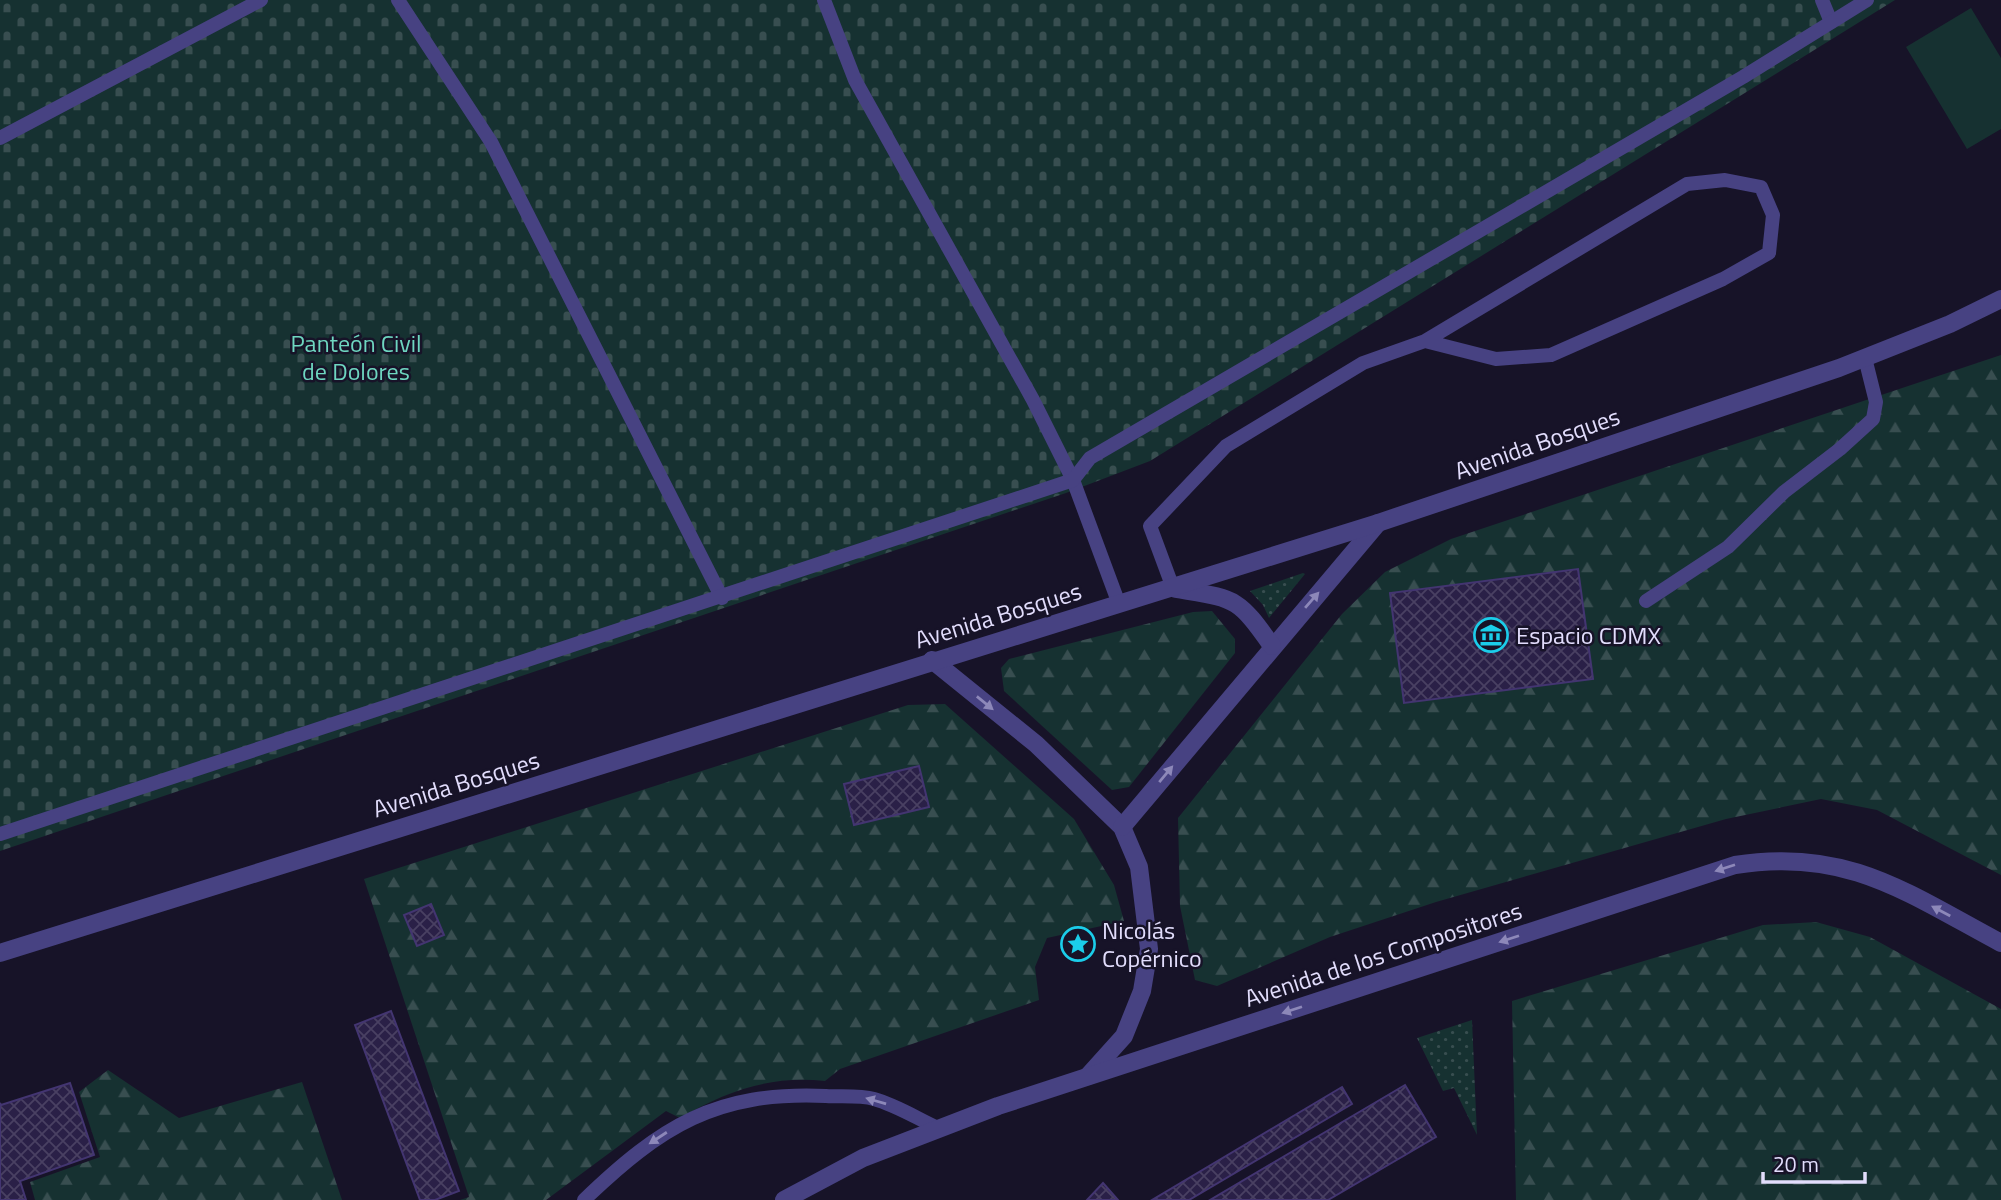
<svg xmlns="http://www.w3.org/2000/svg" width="2001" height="1200" font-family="'Titillium Web',sans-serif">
  <defs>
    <pattern id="grass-dots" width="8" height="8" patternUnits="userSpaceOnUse" patternTransform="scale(1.75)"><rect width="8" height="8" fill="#163131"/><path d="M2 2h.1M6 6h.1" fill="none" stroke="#384e50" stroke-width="1.8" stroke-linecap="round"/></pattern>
    <pattern id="forest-firs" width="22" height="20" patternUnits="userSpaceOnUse" patternTransform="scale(1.75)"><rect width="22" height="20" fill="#163131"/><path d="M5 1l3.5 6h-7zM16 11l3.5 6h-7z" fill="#384e50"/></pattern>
    <pattern id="cemetery-stones" width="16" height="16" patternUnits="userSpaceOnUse" patternTransform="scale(1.75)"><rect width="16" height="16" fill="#163131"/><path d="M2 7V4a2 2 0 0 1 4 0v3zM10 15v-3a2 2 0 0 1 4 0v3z" fill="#384e50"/></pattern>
    <pattern id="building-cross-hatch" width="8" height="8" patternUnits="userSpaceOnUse" patternTransform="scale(1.75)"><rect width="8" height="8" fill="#2a2047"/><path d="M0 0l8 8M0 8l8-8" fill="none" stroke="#494062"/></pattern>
  </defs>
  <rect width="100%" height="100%" fill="#171328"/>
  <g fill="url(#grass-dots)">
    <polygon points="1303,573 1305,574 1269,618 1263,605 1250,591"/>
    <polygon points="1472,1020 1477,1135 1454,1088 1443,1091 1417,1038"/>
  </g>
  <g fill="url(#forest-firs)">
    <polygon points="2001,355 2001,875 1877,810 1821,799 1726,819 1436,902 1330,937 1217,986 1195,980 1180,906 1178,818 1342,614 1385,572 1451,539"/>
    <polygon points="1212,611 1235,639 1235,653 1129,787 1112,790 1004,691 1001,668 1009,659 1193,612"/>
    <path d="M 945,704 L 1074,819 L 1114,885 L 1124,921 L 1047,938 L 1035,967 L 1039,1000 L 840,1069 L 825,1081 C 771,1075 726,1091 680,1118 L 666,1111 L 546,1200 L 460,1200 L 469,1197 L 364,879 L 908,705 Z"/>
    <polygon points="1816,922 1870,937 2001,1009 2001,1200 1516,1200 1512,1001 1763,925"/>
    <polygon points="108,1070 179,1118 302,1082 342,1200 35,1200 30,1182 100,1157 79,1092"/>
  </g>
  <polygon fill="url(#cemetery-stones)" points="0,0 1895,0 1150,461 1066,493 0,851"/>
  <polygon fill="#163131" points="1971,8 2001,58 2001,129 1967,149 1906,47"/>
  <g fill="url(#building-cross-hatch)" stroke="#433571" stroke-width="2">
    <polygon points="1578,569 1593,679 1404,703 1390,593"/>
    <polygon points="919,766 929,807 854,825 844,784"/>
    <polygon points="431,904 444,935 417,946 404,915"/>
    <polygon points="391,1011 459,1191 435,1200 420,1200 355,1025"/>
    <polygon points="70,1083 94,1155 20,1181 26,1200 0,1200 0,1103 1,1105"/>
    <polygon points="1405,1085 1436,1137 1328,1200 1210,1200"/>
    <polygon points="1342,1087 1352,1104 1189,1200 1152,1200"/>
    <polygon points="1103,1183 1118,1200 1087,1200"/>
  </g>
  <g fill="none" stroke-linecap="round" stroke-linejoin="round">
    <g stroke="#474282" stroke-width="14">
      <polyline points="398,0 491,142 722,598"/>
      <polyline points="824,0 855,80 1033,400 1073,480 1119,604"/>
      <polyline points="1822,0 1831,22"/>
      <polyline points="0,138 261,0"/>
      <polyline points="1173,588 1150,526 1226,446 1363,363 1425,341 1496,359 1551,355 1723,279 1769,253 1773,215 1761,187 1725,180 1687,184 1425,341"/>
      <polyline points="1646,601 1728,547 1784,492 1840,449 1873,419 1876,402 1865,358"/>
      <polyline points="0,834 1073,480 1090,458 1743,77 1867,0"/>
      <path d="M 584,1200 C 661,1126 716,1091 826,1096 C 841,1097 860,1095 874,1099 C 896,1105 918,1119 938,1128"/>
    </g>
    <g stroke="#474282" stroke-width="18">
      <polyline points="932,660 1036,744 1122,827 1139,867 1149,949 1142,991 1124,1036 1088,1076"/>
      <polyline points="1122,827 1378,523"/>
      <path d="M 784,1200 L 863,1158 L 998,1106 L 1735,865 C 1847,847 1907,893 2001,943"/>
    </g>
    <g stroke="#474282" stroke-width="18">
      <path d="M 1176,589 C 1235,599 1237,596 1272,646"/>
      <polyline points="0,953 1378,523 1839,368 1950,324 2001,299"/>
    </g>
  </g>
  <defs><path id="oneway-solid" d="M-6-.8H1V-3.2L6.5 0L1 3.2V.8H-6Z" transform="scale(1.75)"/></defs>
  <g fill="#8d88b9">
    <use href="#oneway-solid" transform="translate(1312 600) rotate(-49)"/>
    <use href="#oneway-solid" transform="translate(985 703) rotate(39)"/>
    <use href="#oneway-solid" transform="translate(1166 774) rotate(-50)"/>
    <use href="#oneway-solid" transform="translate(1725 868) rotate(162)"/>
    <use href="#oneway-solid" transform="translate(1941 911) rotate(-152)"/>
    <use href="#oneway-solid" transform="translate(1509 939) rotate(162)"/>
    <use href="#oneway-solid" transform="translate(1292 1010) rotate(162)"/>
    <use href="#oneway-solid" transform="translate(876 1101) rotate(-164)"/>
    <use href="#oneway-solid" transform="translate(658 1138) rotate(147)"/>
  </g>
  <defs>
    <g id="museum-ring" transform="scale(1.75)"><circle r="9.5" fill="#171328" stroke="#1bcdea" stroke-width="1.5"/><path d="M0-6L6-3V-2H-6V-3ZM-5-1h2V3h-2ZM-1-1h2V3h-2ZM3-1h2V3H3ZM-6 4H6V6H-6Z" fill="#1bcdea"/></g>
    <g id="sight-ring" transform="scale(1.75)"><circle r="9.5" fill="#171328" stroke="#1bcdea" stroke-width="1.5"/><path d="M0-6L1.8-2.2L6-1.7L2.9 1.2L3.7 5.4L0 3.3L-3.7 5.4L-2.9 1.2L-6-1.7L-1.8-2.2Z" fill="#1bcdea"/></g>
  </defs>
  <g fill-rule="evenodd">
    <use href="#museum-ring" x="1491" y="635"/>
    <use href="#sight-ring" x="1078" y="944"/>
  </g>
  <g text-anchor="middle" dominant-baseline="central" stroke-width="5" stroke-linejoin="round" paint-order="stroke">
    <g font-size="24" fill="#6ed6c0" stroke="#171328">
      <text x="356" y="343">Panteón Civil<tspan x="356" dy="28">de Dolores</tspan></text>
    </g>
    <g font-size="24" fill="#e2ddfc" stroke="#171328">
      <text transform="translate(1537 443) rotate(-19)">Avenida Bosques</text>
      <text transform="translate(998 615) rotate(-17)">Avenida Bosques</text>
      <text transform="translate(456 784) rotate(-17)">Avenida Bosques</text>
      <text transform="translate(1383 954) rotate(-18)">Avenida de los Compositores</text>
    </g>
    <g font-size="24" fill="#e2ddfc" stroke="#171328" text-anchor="start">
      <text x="1516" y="635">Espacio CDMX</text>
      <text x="1102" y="930">Nicolás<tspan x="1102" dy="28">Copérnico</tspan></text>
    </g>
  </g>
  <path d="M1763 1172v10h102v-10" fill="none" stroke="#e2ddfc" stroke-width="3.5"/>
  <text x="1773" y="1172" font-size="21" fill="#e2ddfc" stroke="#171328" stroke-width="5" paint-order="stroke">20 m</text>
</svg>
